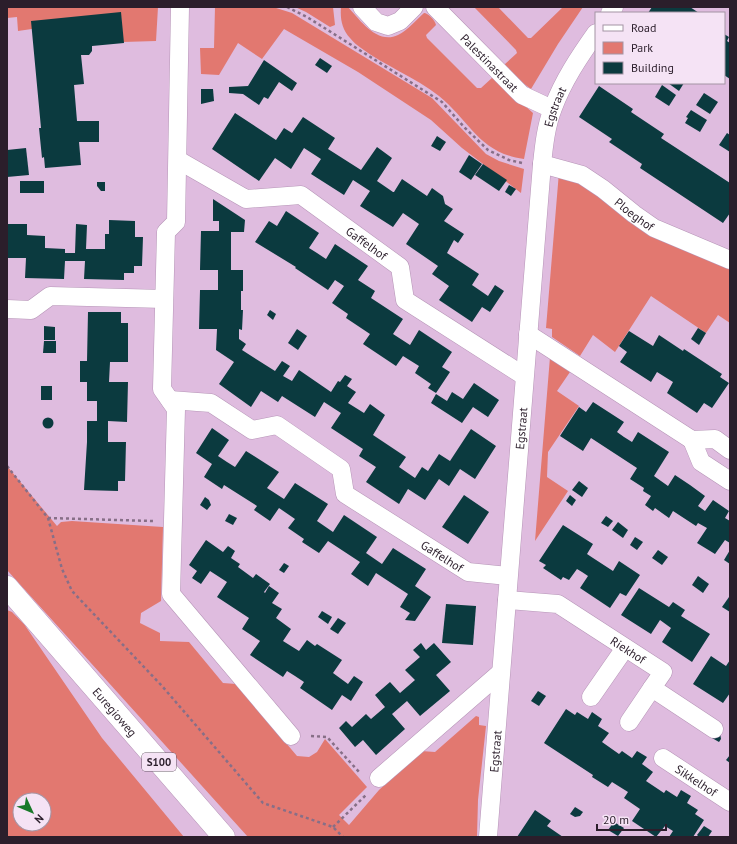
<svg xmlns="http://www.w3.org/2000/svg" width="737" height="844" font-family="'PT Sans',sans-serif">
  <rect width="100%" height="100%" fill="#dfbcdf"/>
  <g fill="#e27870" fill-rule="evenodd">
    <polygon points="7,7 158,7 156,41 123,42 121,16 18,31 17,17 7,18"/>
    <polygon points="215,7 273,7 292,13 432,98 486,154 499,161 524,169 521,193 462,148 431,120 358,72 284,29 262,59 238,43 219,75 201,74 200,48 214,48"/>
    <polygon points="295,7 333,7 335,25 330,27 306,12"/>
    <path d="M 341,7 L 348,7 C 360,20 377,45 398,35 C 408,30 416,20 424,13 C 428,13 435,20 436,25 L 426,35 L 427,38 L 477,88 L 481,88 L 493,77 L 533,113 L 524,159 C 479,153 470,121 439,96 C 415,77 385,66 361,48 C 357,45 353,42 350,38 C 342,29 340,19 341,7 Z"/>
    <polygon points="474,7 498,7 528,38 531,38 563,7 583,7 558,44 531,89 520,81 505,66 505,64 517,53 516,50"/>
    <polygon points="559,172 730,267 730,323 718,315 706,333 651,296 615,352 593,335 580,356 552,337 552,329 546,328"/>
    <polygon points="550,357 570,372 557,391 579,406 548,452 547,477 568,491 535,541"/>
    <polygon points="7,466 57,526 61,522 72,521 163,527 161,601 141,613 140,623 160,633 160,641 189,642 223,683 236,684 297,756 309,757 317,752 325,739 367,787 339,815 349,825 379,790 421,751 435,752 476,716 479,717 479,725 486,726 478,800 477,837 248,837 7,570"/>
    <path d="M 7,610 L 12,612 L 24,624 L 102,738 L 184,837 L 7,837 ZM 20,800 L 44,800 L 44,824 L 20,824 Z"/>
  </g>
  <g fill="#0b3a3f">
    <polygon points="652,7 690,7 699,13 648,13"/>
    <polygon points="121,12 124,43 92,46 92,51 89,55 81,55 84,84 74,85 77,121 99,121 99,142 79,142 81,165 45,168 44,157 42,158 39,128 41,128 31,21"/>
    <polygon points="724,34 729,37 727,41 730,43 730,79 724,75"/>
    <polygon points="320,58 332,66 327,73 315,65"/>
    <polygon points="264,60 297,83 292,91 279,82 268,99 264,97 259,105 243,94 229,93 229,87 248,86"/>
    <polygon points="668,83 684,83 679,91"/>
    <polygon points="662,85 676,95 669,106 655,97"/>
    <polygon points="599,86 633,109 631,112 664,134 661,138 730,183 730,213 723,223 640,168 642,164 609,142 612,139 579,117"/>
    <polygon points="201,89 213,89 214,101 201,104"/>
    <polygon points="704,93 718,102 710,114 696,105"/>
    <polygon points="691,110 707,120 700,132 685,123 688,118 686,117"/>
    <polygon points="235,113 276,140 284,128 292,133 303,117 335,138 328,149 361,170 377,147 392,158 377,181 393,192 394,192 402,179 427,196 432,188 443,196 445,204 453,209 444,221 464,234 458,243 454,240 447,253 479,274 472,285 488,296 495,285 504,291 490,312 482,307 472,322 439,300 449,286 432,274 438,266 406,244 419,224 403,213 393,227 360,206 370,191 353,180 344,195 311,174 321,159 304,148 291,169 275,158 259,181 212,149"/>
    <polygon points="727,133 730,135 730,152 719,145"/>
    <polygon points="437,136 446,142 440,151 431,146"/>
    <polygon points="26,148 29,175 7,177 7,150"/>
    <polygon points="469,155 482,164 471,180 459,172"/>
    <polygon points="483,164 507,180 499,191 475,175"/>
    <rect x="20" y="181" width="24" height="12"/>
    <polygon points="97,182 105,182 105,191 101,191 97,186"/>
    <polygon points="509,185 516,189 511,196 505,192"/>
    <polygon points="213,199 245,220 244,232 231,232 231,270 243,270 243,291 241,291 241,310 243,310 242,330 239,329 239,339 246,344 242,350 275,371 282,361 290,366 283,376 292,381 299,370 331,392 338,381 340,382 345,375 352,379 347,386 356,392 348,403 364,413 370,404 385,415 373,435 406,457 399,467 415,478 422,467 428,471 439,454 450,461 471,429 496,446 475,479 460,469 449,486 439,479 425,500 408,489 399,504 366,482 376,467 359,456 363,449 331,428 341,413 324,402 315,417 282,396 278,402 261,391 251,407 219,384 234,362 216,350 217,329 199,329 200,290 218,290 218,270 200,270 201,231 219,231 219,221 213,221"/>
    <polygon points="286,211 319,233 309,248 317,253 326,259 335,244 368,266 358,280 375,291 371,298 403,319 393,334 410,345 419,330 452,352 442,367 450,372 436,393 428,388 431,384 415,373 419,366 403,356 396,366 363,344 370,334 346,318 348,314 332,303 344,286 335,280 328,290 295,268 296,267 255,242 269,221 277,226"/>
    <polygon points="109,220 135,221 135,237 143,237 142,266 134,266 134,273 124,273 124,280 84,279 85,261 65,261 64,279 25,278 26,258 7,258 7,224 27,224 27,235 45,236 45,248 65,249 65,253 75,253 76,224 87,225 86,249 105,249 105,234 109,234"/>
    <polygon points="270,310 276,314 273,320 267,315"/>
    <polygon points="88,312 121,312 121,323 128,323 128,362 110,362 109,382 128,382 127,422 108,421 108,442 126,442 125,481 118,481 118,491 84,490 87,442 87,421 97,421 97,401 87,401 87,382 80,382 80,361 87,361"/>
    <polygon points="44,326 55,327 55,340 44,340"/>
    <polygon points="698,328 706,333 699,345 691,339"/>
    <polygon points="297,329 307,336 298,350 288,343"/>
    <polygon points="629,331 653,346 659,335 683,351 684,349 722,374 720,377 729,383 712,408 704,403 697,413 667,393 673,382 657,372 651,382 620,362 627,352 619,346"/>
    <polygon points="44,341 56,341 56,353 43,353"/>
    <polygon points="474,383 499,400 488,417 473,407 462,423 431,403 436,394 447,401 452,392 463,399"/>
    <rect x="41" y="386" width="11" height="14"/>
    <polygon points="593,402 624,422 617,432 624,437 632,442 638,432 669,452 654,476 668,486 675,475 690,485 705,496 698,506 705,511 713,500 729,511 725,518 730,521 730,543 725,540 715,554 697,543 707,528 698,523 696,526 673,511 669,518 655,508 653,511 645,505 651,496 643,491 644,488 630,479 637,468 591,438 583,451 560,436 579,407 586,412"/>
    <circle cx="48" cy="423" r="5.5"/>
    <polygon points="212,428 229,440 218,456 227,462 235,467 246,451 279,472 267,488 284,499 295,483 328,504 317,521 333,532 344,515 377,537 366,553 382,564 393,548 426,569 415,586 431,597 415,621 405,620 410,613 400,607 408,594 376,573 368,586 351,574 360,562 328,541 319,553 302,542 304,539 288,528 295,519 279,508 270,521 254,510 257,506 224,485 222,489 204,477 212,464 196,453"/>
    <polygon points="579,481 588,488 582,497 572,490"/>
    <polygon points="464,495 489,512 468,544 442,527"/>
    <polygon points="570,495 576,500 572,506 566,501"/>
    <polygon points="205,497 209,500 211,505 207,510 200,505"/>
    <polygon points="229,514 237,518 233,525 225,521"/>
    <polygon points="606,516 613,521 608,527 601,523"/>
    <polygon points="618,522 628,530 623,538 612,530"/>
    <polygon points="563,525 593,544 587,554 593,558 613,571 619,561 640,575 626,596 620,593 610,608 580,588 588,576 582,572 577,569 569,580 563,577 561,580 543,568 546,565 539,561"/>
    <polygon points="635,537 643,542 637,550 630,545"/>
    <polygon points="206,540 223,552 228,546 235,551 231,558 240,564 238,567 253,578 256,574 270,584 264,592 265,593 269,586 279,593 272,603 282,609 276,618 291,629 283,641 299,651 307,640 315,646 317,644 342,660 333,673 348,684 354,676 363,682 351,701 342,695 332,710 300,688 304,682 295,676 287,671 283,677 250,655 260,641 242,629 249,618 217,597 227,582 210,571 201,584 192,578 197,571 189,565"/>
    <polygon points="658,550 668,557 662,565 652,558"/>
    <polygon points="730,550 730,564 724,560"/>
    <polygon points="284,563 289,566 284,573 279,570"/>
    <polygon points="698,576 709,584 703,593 692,585"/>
    <polygon points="639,588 669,607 673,602 685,610 681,616 710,634 692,662 662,642 671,628 660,620 651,634 621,615"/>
    <polygon points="729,597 730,598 730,612 722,607"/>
    <polygon points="446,604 476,606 473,645 442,643"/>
    <polygon points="322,611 332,617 328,624 318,617"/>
    <polygon points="338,618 346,623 338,634 330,629"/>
    <polygon points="421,643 426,650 434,643 451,662 436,675 450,691 420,716 407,701 399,708 392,714 405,729 376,755 363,740 355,747 339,728 346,721 352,727 366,714 371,719 385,707 375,695 390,682 400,693 415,680 405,670 420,657 413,650"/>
    <polygon points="711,656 726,666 730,660 730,693 723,703 693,684"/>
    <polygon points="538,691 546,696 539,706 531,701"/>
    <polygon points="566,709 575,715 577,712 588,719 592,712 602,719 598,726 609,733 602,742 619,754 622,751 632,758 637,751 647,757 642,764 653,772 646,781 664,793 666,790 677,797 681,790 691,796 687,803 698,810 695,814 704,820 693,837 669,837 673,831 665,826 656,837 632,821 640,809 624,798 628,792 612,782 608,787 592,777 593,775 544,743"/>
    <polygon points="716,731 720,733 721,739 719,742 712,738"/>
    <polygon points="730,755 730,763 726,760"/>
    <polygon points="575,807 583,812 580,816 575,817 570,814"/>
    <polygon points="535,810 551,821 547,826 563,837 517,837"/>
    <polygon points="614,822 624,828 618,836 608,830"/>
    <polygon points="704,826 712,831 708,837 699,837 697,835"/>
  </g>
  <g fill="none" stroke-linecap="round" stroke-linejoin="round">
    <g stroke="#b695b7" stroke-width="19">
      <g id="street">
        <polyline points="180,7 176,222 166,232 162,389 176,409 171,594 291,736"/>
        <polyline points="362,7 376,22 388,26 400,21 414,7"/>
        <path id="s1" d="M 435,7 L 522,95 L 552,109"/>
        <polyline points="610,13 614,7"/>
        <path id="s2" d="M 178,160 L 246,199 L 301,195 L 400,267 L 405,300 L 524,376"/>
        <path id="s3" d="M 542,164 L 582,175 L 603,189 L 634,214 L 654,228 L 730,260"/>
        <polyline points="7,309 31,310 50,296 164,299"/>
        <polyline points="528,334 692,440 715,439 730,450"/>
        <path id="s4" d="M 170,400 L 211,403 L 252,430 L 277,425 L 341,469 L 345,494 L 468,572 L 508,576"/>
        <polyline points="692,440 701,462 730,481"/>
        <path id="s5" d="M 507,600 L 558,604 L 663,672 L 652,688 L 714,729"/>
        <polyline points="591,697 625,648"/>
        <polyline points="629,722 652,688"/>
        <path id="s6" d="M 663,758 L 730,802"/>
        <polyline points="379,778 500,673"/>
        <path id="s7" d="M 488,837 L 542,164 C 544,145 546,126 553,108 C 563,81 579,57 596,33"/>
      </g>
    </g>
    <g stroke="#b695b7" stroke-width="23">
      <g id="primary">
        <path id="s8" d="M 7,587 L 224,837"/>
      </g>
    </g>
    <g stroke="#876f87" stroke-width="2.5" stroke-dasharray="3 3" stroke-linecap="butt">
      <polyline points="287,7 307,17 442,102 465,128 488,150 509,160 522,163"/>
      <polyline points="7,466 48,518 62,569 72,591 162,686 263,803 333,827 343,837"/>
      <polyline points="48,518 153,521"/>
      <polyline points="311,736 327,737 360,773"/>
      <polyline points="333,827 367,794"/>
    </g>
    <use href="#street" stroke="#fff" stroke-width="18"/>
    <use href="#primary" stroke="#fff" stroke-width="22"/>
  </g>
  <g text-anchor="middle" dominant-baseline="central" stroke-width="4" stroke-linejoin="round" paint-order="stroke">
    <rect fill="#f5e3f5" stroke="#685968" stroke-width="1" x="142" y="753" width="34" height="18" rx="3"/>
    <g font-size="11" font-weight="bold" fill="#2b1e2b">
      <text x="159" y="762">S100</text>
    </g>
    <g font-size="12" fill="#2b1e2b" stroke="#f5e3f5">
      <text stroke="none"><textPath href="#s1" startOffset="78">Palestinastraat</textPath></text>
      <text stroke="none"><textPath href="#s7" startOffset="734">Egstraat</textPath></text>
      <text stroke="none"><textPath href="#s3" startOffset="107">Ploeghof</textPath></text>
      <text stroke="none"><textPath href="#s2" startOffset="215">Gaffelhof</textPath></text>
      <text stroke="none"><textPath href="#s7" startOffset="410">Egstraat</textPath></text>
      <text stroke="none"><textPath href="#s4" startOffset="334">Gaffelhof</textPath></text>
      <text stroke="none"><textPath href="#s5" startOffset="135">Riekhof</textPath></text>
      <text stroke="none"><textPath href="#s8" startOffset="165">Euregioweg</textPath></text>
      <text stroke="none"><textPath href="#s7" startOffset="86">Egstraat</textPath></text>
      <text stroke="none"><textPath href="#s6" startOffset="40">Sikkelhof</textPath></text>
    </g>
  </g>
  <rect width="737" height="844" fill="none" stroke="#2b1e2b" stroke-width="16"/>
  <rect x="595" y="12" width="130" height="72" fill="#f5e3f5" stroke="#a494a4"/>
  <rect x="603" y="25" width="20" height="6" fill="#ffffff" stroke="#a494a4"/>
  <text x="631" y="32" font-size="12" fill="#2b1e2b">Road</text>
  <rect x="603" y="42" width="20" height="12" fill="#e27870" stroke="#a494a4"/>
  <text x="631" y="52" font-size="12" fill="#2b1e2b">Park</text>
  <rect x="603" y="62" width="20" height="12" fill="#0b3a3f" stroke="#a494a4"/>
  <text x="631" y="72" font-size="12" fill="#2b1e2b">Building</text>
  <g transform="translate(32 812) rotate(134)"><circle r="19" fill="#f5e3f5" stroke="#a494a4"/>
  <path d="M0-3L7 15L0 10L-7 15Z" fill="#19792a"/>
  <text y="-6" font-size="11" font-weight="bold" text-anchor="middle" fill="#2b1e2b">N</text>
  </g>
  <path d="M597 824v6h69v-6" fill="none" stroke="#2b1e2b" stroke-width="2"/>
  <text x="603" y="824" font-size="12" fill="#2b1e2b" stroke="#f5e3f5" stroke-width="3" paint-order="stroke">20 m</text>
</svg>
